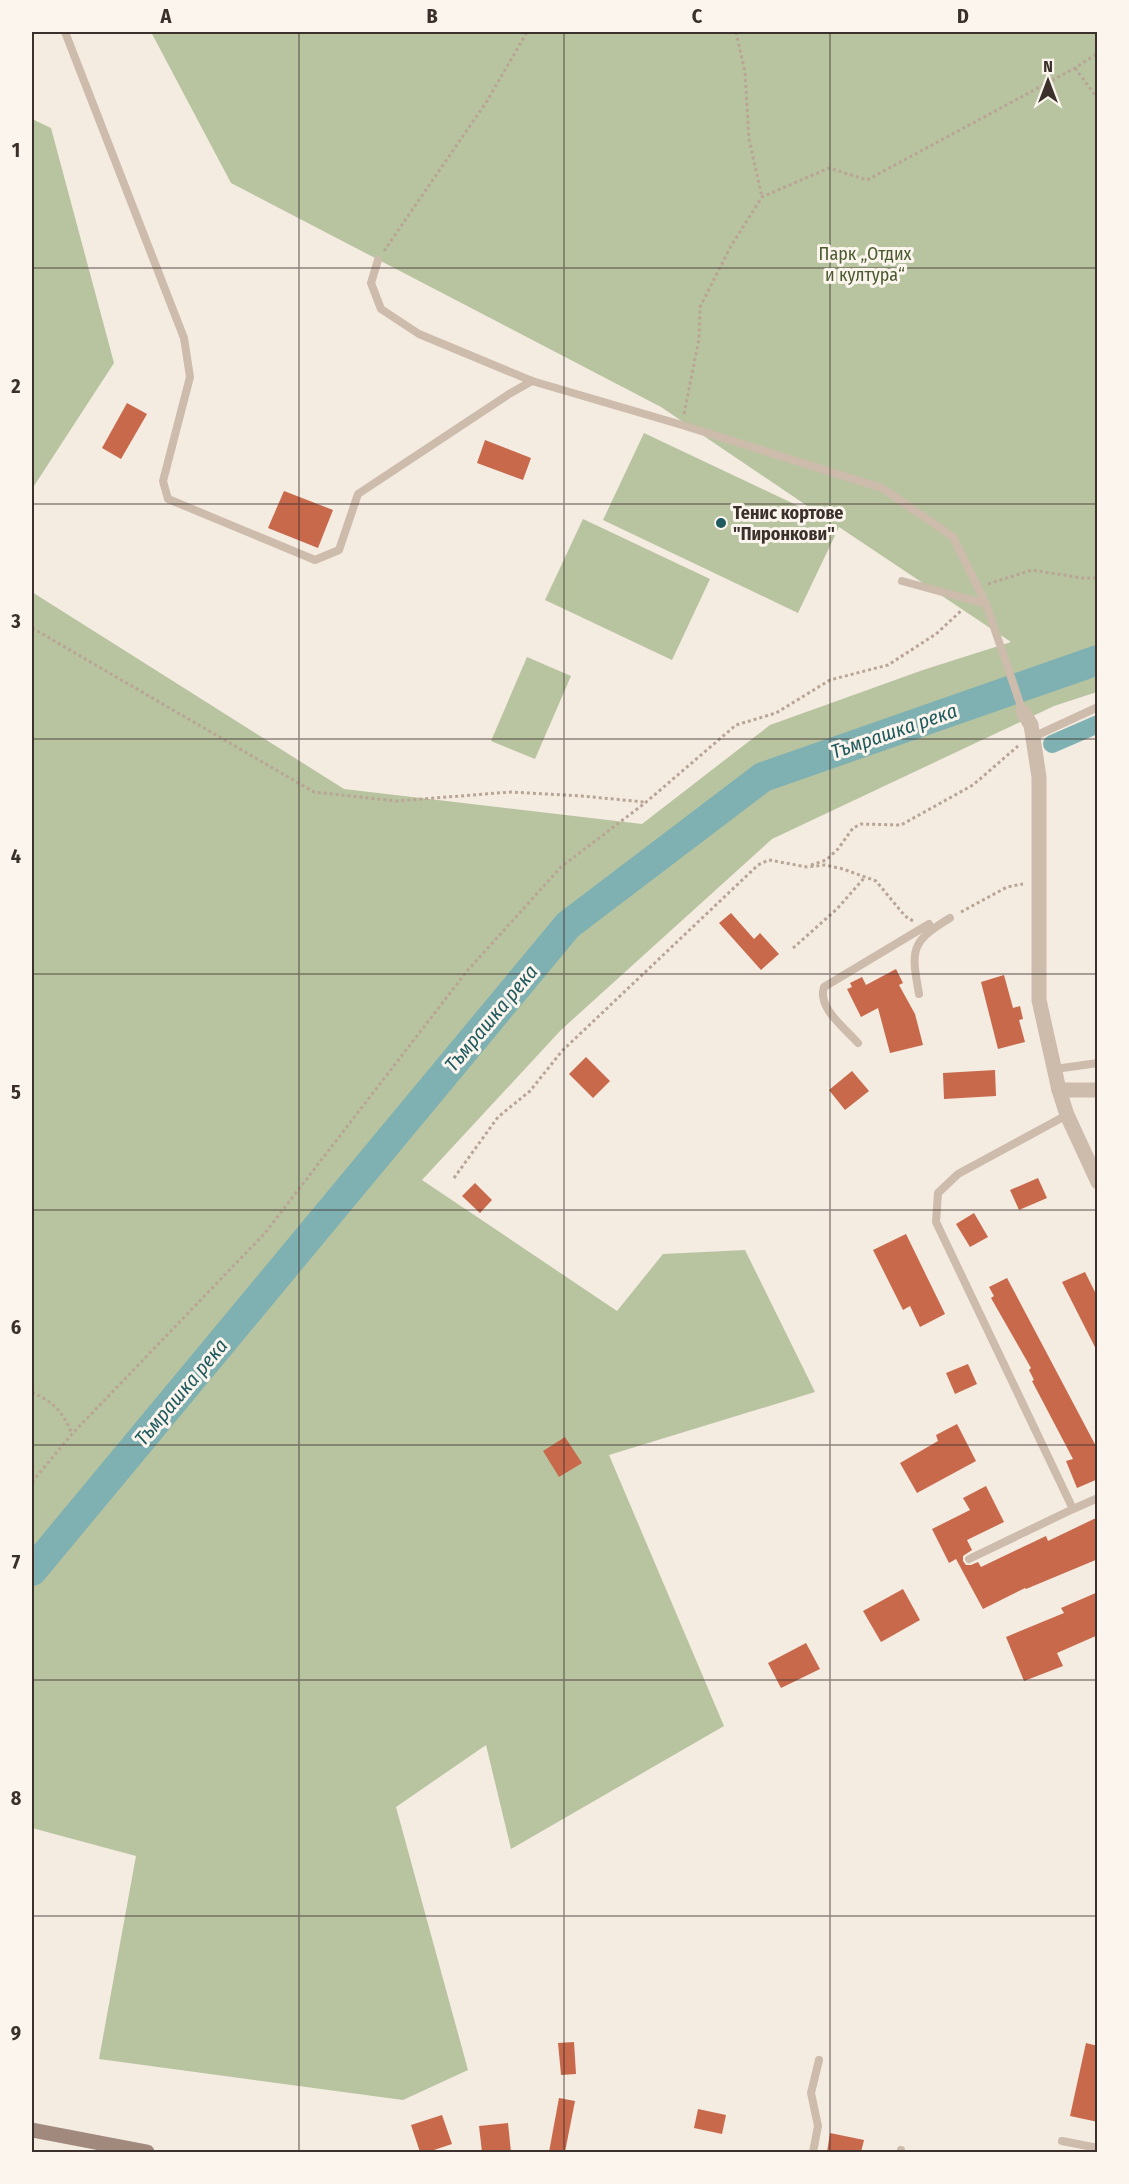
<svg xmlns="http://www.w3.org/2000/svg" width="1129" height="2184" font-family="'Fira Sans Condensed',sans-serif">
  <rect width="100%" height="100%" fill="#f4ebe1"/>
  <g fill="#b8c4a0">
    <polygon points="151,32 1097,32 1097,692 1054,706 772,839 561,1030 422,1180 617,1311 663,1254 745,1250 815,1392 609,1455 724,1726 511,1849 486,1745 396,1807 468,2070 403,2100 99,2059 136,1856 32,1828 32,592 344,789 642,824 770,725 923,670 1011,642 839,527 798,613 603,520 644,433 828,520 661,407 231,183"/>
    <polygon points="32,119 51,128 114,363 32,489"/>
    <polygon points="583,519 710,579 672,660 545,600"/>
    <polygon points="527,657 571,676 535,759 491,741"/>
  </g>
  <g fill="none" stroke-linecap="round" stroke-linejoin="round">
    <polyline stroke="#7fb0b2" stroke-width="18" points="1052,744 1098,724"/>
    <polyline stroke="#7fb0b2" stroke-width="30" points="32,1571 568,925 763,777 1098,660"/>
  </g>
  <g fill="#c8694b">
    <polygon points="127,403 147,414 121,459 102,448"/>
    <polygon points="485,440 531,458 523,480 477,463"/>
    <polygon points="284,491 333,510 318,548 268,528"/>
    <polygon points="731,913 754,939 760,933 779,954 761,970 719,923"/>
    <polygon points="896,969 903,983 899,985 915,1014 923,1045 890,1053 878,1008 861,1017 847,989 852,987 850,983 862,977 866,985"/>
    <polygon points="1004,975 1013,1008 1020,1006 1023,1019 1019,1020 1025,1042 998,1049 981,982"/>
    <polygon points="586,1057 610,1081 593,1098 569,1074"/>
    <polygon points="995,1070 996,1096 944,1099 943,1073"/>
    <polygon points="852,1071 869,1091 845,1110 829,1090"/>
    <polygon points="1038,1178 1047,1198 1019,1210 1010,1190"/>
    <polygon points="475,1183 492,1200 480,1213 462,1196"/>
    <polygon points="974,1213 988,1237 970,1247 956,1224"/>
    <polygon points="906,1234 945,1314 920,1327 910,1306 903,1310 873,1250"/>
    <polygon points="1085,1272 1098,1298 1098,1353 1062,1282"/>
    <polygon points="1007,1278 1098,1450 1098,1479 1077,1488 1066,1461 1073,1459 1032,1381 1034,1380 1029,1370 1031,1368 991,1298 994,1296 989,1287"/>
    <polygon points="968,1364 977,1384 955,1394 946,1373"/>
    <polygon points="957,1424 976,1461 917,1493 900,1463 938,1441 936,1435"/>
    <polygon points="565,1437 582,1463 559,1477 543,1451"/>
    <polygon points="986,1486 1004,1522 967,1540 972,1550 963,1556 963,1561 966,1565 971,1565 978,1562 981,1567 1046,1536 1048,1541 1098,1517 1098,1559 1026,1589 1025,1588 983,1609 956,1559 949,1563 932,1529 970,1510 963,1498"/>
    <polygon points="903,1589 920,1620 881,1642 863,1611"/>
    <polygon points="1098,1592 1098,1635 1057,1653 1063,1666 1024,1681 1006,1637 1064,1613 1061,1608"/>
    <polygon points="806,1643 820,1669 781,1688 768,1663"/>
    <polygon points="574,2042 576,2074 561,2075 558,2043"/>
    <polygon points="1086,2043 1098,2046 1098,2122 1070,2116"/>
    <polygon points="559,2098 575,2101 565,2152 549,2152"/>
    <polygon points="698,2109 726,2115 722,2134 694,2128"/>
    <polygon points="442,2115 452,2144 428,2152 420,2152 411,2125"/>
    <polygon points="508,2123 511,2152 482,2152 479,2126"/>
    <polygon points="830,2133 864,2140 861,2152 827,2152"/>
  </g>
  <g fill="none" stroke-linecap="round" stroke-linejoin="round">
    <g stroke="#b9a596" stroke-width="3" stroke-dasharray="3 3" stroke-linecap="butt">
      <polyline points="736,32 745,72 749,139 762,197"/>
      <polyline points="1075,68 1098,99"/>
      <polyline points="384,251 487,101 527,32"/>
      <polyline points="684,414 699,339 700,307 731,246 762,197 829,168 867,180 1075,68 1098,53"/>
      <polyline points="988,584 1032,570 1082,578 1098,578"/>
      <polyline points="32,628 314,792 396,801 511,792 582,796 644,802"/>
      <polyline points="811,865 826,860 838,849 853,828 861,824 901,825 973,785 1018,746"/>
      <polyline points="961,912 1007,887 1023,884"/>
      <polyline points="793,948 837,909 865,877"/>
      <polyline points="454,1178 498,1117 530,1091 562,1051 758,865 769,860 807,867 825,865 843,869 876,881 905,916 913,921"/>
      <path d="M 32,1392 C 54,1403 62,1410 72,1434"/>
      <polyline points="32,1482 72,1434 265,1233 467,971 561,867 645,803 736,725 776,713 830,680 888,665 936,634 962,610"/>
    </g>
    <g stroke="#cdbbac" stroke-width="8">
      <polyline points="65,32 184,338 190,377 163,481 168,499 315,560 339,550 358,494 509,394 532,381"/>
      <polyline points="378,260 371,283 381,309 419,334 532,381 682,425 882,488 953,537 986,604 1023,712"/>
      <polyline points="902,581 986,604"/>
      <polyline points="1031,738 1098,707"/>
      <path d="M 919,994 C 911,950 910,942 950,918"/>
      <path d="M 858,1043 C 845,1028 817,1008 824,987 L 929,924"/>
      <polyline points="1055,1069 1098,1063"/>
      <polyline points="1067,1115 958,1174 938,1193 936,1222 1073,1509 1098,1498"/>
      <polyline points="969,1559 1073,1509"/>
      <polyline points="1062,2141 1098,2148"/>
      <polyline points="813,2152 818,2126 811,2093 819,2060"/>
      <polyline points="901,2152 901,2150"/>
    </g>
    <g stroke="#cdbbac" stroke-width="15">
      <polyline points="1023,712 1031,725 1039,777 1039,1000 1059,1090 1067,1115 1098,1182"/>
      <polyline points="1059,1090 1098,1090"/>
    </g>
    <polyline stroke="#a18a7d" stroke-width="15" points="32,2130 147,2152"/>
  </g>
  <path fill="none" stroke="#3b302b" stroke-width="1.5" stroke-opacity="0.55" d="M 299,32 L 299,2152M 564,32 L 564,2152M 830,32 L 830,2152M 32,268 L 1098,268M 32,504 L 1098,504M 32,739 L 1098,739M 32,974 L 1098,974M 32,1210 L 1098,1210M 32,1445 L 1098,1445M 32,1680 L 1098,1680M 32,1916 L 1098,1916"/>
  <circle fill="#1f5a5e" stroke="#fbf5ee" stroke-width="2" cx="721" cy="523" r="6"/>
  <g text-anchor="middle" dominant-baseline="central" stroke-width="6" stroke-linejoin="round" paint-order="stroke">
    <g font-size="18" fill="#4a5a2e" stroke="#fbf5ee">
      <text x="865" y="254">Парк „Отдих<tspan x="865" dy="21">и култура“</tspan></text>
    </g>
    <g font-size="18" font-weight="bold" fill="#3b302b" stroke="#fbf5ee" text-anchor="start">
      <text x="733" y="513">Тенис кортове<tspan x="733" dy="21">"Пиронкови"</tspan></text>
    </g>
    <g font-size="20" font-style="italic" fill="#1f5a5e" stroke="#fbf5ee">
      <text transform="translate(894 731) rotate(-19)">Тъмрашка река</text>
      <text transform="translate(491 1018) rotate(-50)">Тъмрашка река</text>
      <text transform="translate(181 1392) rotate(-50)">Тъмрашка река</text>
    </g>
  </g>
  <rect width="1129" height="2184" fill="none" stroke="#fbf5ee" stroke-width="66"/>
  <g transform="translate(1048 81)" stroke="#fbf5ee" stroke-width="4.5" paint-order="stroke">
  <path d="M0-4.5L10 22L0 15L-10 22Z" fill="#3b302b"/>
  <text y="-9" font-size="16" font-weight="bold" text-anchor="middle" fill="#3b302b">N</text>
  </g>
  <rect x="33" y="33" width="1063" height="2118" fill="none" stroke="#3b302b" stroke-width="2"/>
  <g font-size="20" text-anchor="middle" font-weight="bold" fill="#3b302b">
    <text x="166" y="23">A</text>
    <text x="432" y="23">B</text>
    <text x="697" y="23">C</text>
    <text x="963" y="23">D</text>
    <text x="16" y="157">1</text>
    <text x="16" y="393">2</text>
    <text x="16" y="628">3</text>
    <text x="16" y="863">4</text>
    <text x="16" y="1099">5</text>
    <text x="16" y="1334">6</text>
    <text x="16" y="1569">7</text>
    <text x="16" y="1805">8</text>
    <text x="16" y="2040">9</text>
  </g>
</svg>
